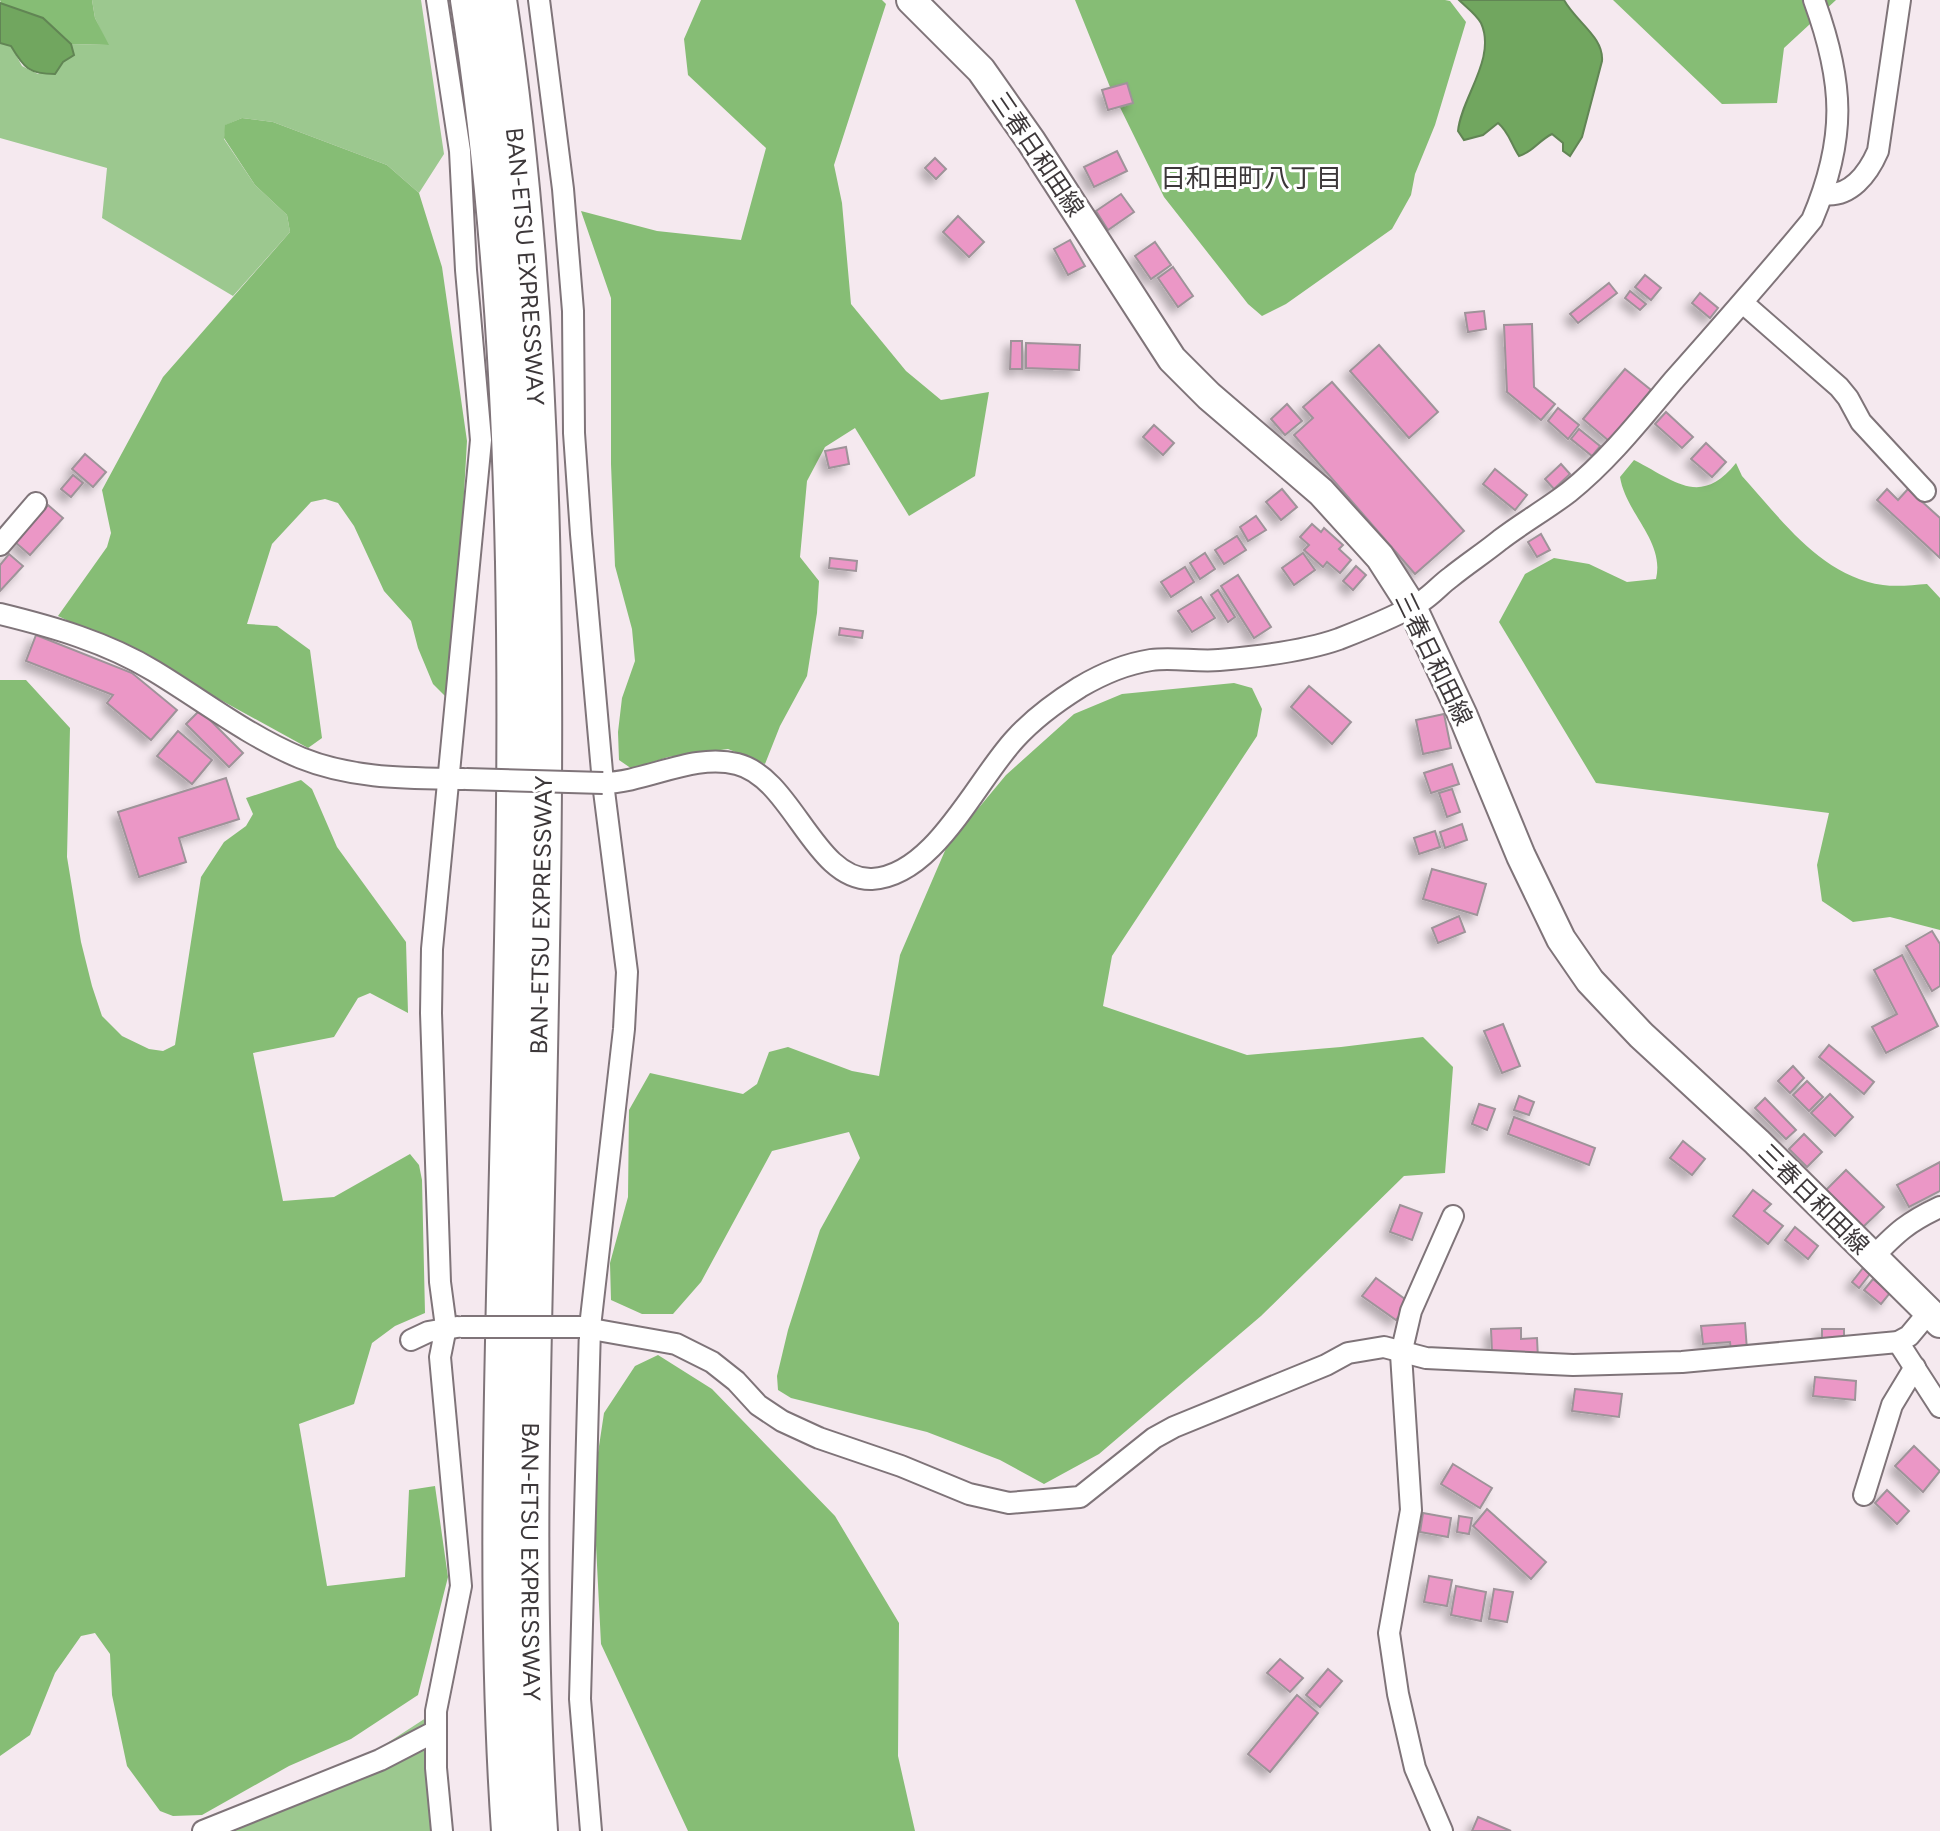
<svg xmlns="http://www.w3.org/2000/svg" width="1940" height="1831" font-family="Figtree,'Noto Sans JP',sans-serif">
  <defs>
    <filter id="shadow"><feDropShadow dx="-6" dy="6" stdDeviation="4" flood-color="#0004"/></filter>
  </defs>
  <rect width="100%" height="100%" fill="#f5e9ef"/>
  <g fill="#9cc88f">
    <polygon points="92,0 421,0 444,154 419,193 387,165 273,122 242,118 226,125 224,139 255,185 287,215 290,232 233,296 102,218 107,168 0,138 0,43 11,46 22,66 38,74 74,55 71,44 108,45 95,18"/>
    <polygon points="432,1714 446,1831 211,1831 289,1807"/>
  </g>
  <g fill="#86bd75">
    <polygon points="0,0 92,0 95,18 109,45 71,44 43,18 2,6"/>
    <polygon points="701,0 882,0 886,4 834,165 842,203 851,304 906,371 941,400 989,392 975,476 909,516 855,428 825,447 807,481 800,557 819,581 817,613 807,676 780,726 765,764 728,749 668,757 632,769 619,760 618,732 622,698 635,661 632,629 615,566 611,464 611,298 581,211 657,231 741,240 766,148 688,75 684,39"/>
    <polygon points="1075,0 1445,0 1450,1 1466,22 1435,125 1415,174 1411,195 1392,229 1286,304 1262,316 1248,304 1164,197 1110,87"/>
    <polygon points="1613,0 1836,0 1784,48 1777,103 1722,104"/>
    <polygon points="242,118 273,122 387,165 419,193 442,267 467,441 452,703 433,684 418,648 411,621 384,591 354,526 338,503 325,499 311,502 272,544 247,624 277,626 310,650 322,738 308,748 128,649 58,616 107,547 111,533 102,490 163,377 290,232 287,215 255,185 224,138 225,125"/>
    <path d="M 1634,460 C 1674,480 1700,508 1736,463 L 1742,476 C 1781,519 1821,576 1883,585 C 1897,587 1913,585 1927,584 L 1940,598 L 1940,930 L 1890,917 L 1853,922 L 1822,901 L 1817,865 L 1829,813 L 1596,783 L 1499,622 L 1525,574 L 1554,558 L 1589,564 L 1627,582 L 1656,579 C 1665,541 1626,514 1620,477 Z"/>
    <polygon points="0,680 26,680 70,728 67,857 81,942 92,986 102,1016 122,1036 149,1049 163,1051 175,1045 201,877 224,842 246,826 253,814 246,798 301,780 312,789 337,847 406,942 408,1013 370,993 358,998 334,1037 253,1053 283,1201 334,1197 410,1154 419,1165 422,1180 425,1313 395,1326 372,1343 354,1404 299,1424 327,1586 405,1577 409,1490 435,1486 448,1577 418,1695 351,1739 289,1766 202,1815 173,1816 160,1811 127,1766 112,1695 110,1654 95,1633 81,1636 55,1673 30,1735 0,1756"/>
    <polygon points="1234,683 1252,688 1262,709 1257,736 1112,956 1103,1006 1247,1055 1341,1047 1423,1037 1453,1067 1445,1173 1404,1176 1261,1316 1099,1454 1044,1484 1000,1460 927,1432 791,1398 778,1390 777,1376 788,1330 820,1230 860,1158 849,1132 772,1151 701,1282 673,1314 642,1314 611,1300 610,1263 628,1197 629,1110 650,1073 743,1094 757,1084 769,1052 788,1047 852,1071 879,1076 900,955 947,846 1006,775 1074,714 1122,694"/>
    <polygon points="658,1355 712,1389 835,1516 899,1623 898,1756 915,1831 688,1831 601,1644 593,1486 604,1413 635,1366"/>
  </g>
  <g fill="#71a65f" stroke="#618554" stroke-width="2">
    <path d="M 1459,0 L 1564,0 C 1576,22 1604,37 1602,61 L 1582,137 L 1570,156 L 1563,151 L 1563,143 L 1552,134 C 1538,141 1533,152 1519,156 C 1511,144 1509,132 1498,123 L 1483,135 L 1464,140 L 1458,131 C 1461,98 1497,58 1481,23 C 1476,14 1466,7 1459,0 Z"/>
    <path d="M 0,3 L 43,18 L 71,44 L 74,55 L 63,62 L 55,74 C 29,74 24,68 11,46 L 0,43 Z"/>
  </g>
  <g fill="#eb97c6" stroke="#9e9399" stroke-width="2" filter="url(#shadow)">
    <polygon points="1127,83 1133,103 1108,110 1102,90"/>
    <polygon points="1117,151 1127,171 1094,187 1084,167"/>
    <polygon points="935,158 946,169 936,179 925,168"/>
    <polygon points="1121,194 1134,212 1108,230 1096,211"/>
    <polygon points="958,216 984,242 969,257 943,232"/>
    <polygon points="1070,240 1085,266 1068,275 1054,249"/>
    <polygon points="1155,242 1171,265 1151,279 1135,256"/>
    <polygon points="1173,267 1193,296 1178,307 1158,278"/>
    <polygon points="1645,275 1661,288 1651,300 1635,287"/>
    <polygon points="1609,283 1617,293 1578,323 1570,314"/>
    <polygon points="1630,291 1646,304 1640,310 1625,298"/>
    <polygon points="1700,293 1718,308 1710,318 1692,303"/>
    <polygon points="1484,311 1486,329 1468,332 1465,313"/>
    <polygon points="1532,324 1534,387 1555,404 1541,420 1507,392 1504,325"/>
    <polygon points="1011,341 1022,341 1022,369 1010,369"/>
    <polygon points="1026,343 1080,345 1079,370 1026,368"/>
    <polygon points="1379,345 1438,412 1409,438 1350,371"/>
    <polygon points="1625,369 1651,390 1609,441 1583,419"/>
    <polygon points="1332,382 1464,531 1415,574 1294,435 1313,418 1303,407"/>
    <polygon points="1287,404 1302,421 1285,435 1271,419"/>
    <polygon points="1558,408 1579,425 1568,439 1548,421"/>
    <polygon points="1666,412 1693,437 1682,448 1655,424"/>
    <polygon points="1154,425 1174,443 1163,455 1143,437"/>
    <polygon points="1579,429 1600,446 1592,456 1571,439"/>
    <polygon points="1706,443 1726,462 1712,477 1691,459"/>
    <polygon points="846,447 849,464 829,468 825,451"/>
    <polygon points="85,454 106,472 93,487 72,469"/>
    <polygon points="1561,464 1570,474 1554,489 1545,479"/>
    <polygon points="1495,469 1527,495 1515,510 1483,484"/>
    <polygon points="73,475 83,483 71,497 61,489"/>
    <polygon points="1282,489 1297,507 1281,520 1266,502"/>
    <polygon points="1887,489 1898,500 1908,489 1940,518 1940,558 1877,500"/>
    <polygon points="48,505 63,518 30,555 15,542"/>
    <polygon points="1256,516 1266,530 1248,541 1240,527"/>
    <polygon points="1312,524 1321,532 1324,528 1343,545 1339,549 1351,560 1340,573 1327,562 1323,567 1304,550 1309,545 1300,537"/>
    <polygon points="1541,534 1550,550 1537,557 1528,542"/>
    <polygon points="1237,536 1246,550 1224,564 1215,550"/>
    <polygon points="1205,553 1215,569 1200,579 1190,563"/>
    <polygon points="1303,553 1315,570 1294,585 1282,568"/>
    <polygon points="9,554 23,566 0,591 0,565"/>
    <polygon points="830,558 857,561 856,571 829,568"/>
    <polygon points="1356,566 1366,575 1353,590 1343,581"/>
    <polygon points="1185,567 1194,582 1171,597 1161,582"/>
    <polygon points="1238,575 1271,627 1254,638 1221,586"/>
    <polygon points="1218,590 1235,617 1228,622 1211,595"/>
    <polygon points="1201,597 1215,618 1192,632 1178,611"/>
    <polygon points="840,628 863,631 862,638 839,635"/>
    <polygon points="36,635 132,673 177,710 151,740 107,703 113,695 26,661"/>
    <polygon points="1309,686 1351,722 1332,744 1291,707"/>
    <polygon points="200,710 243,753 229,767 186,724"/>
    <polygon points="1444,714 1451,748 1423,754 1416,720"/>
    <polygon points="178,731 212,760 192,784 157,756"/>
    <polygon points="1452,764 1459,784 1431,793 1424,773"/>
    <polygon points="226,778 239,819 179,838 186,862 139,877 118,812"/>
    <polygon points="1452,789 1460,812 1447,817 1439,793"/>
    <polygon points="1462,824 1467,840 1445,848 1440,832"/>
    <polygon points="1435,831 1440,847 1419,854 1414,838"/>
    <polygon points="1432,869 1486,884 1477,915 1423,899"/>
    <polygon points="1459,916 1465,932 1438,943 1432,928"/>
    <polygon points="1932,931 1940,944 1940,986 1932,991 1906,946"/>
    <polygon points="1902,955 1938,1026 1886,1053 1872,1027 1897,1014 1874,970"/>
    <polygon points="1503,1024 1520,1066 1502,1073 1484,1031"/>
    <polygon points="1829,1045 1874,1082 1864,1094 1819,1057"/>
    <polygon points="1793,1066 1804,1078 1790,1093 1778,1081"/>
    <polygon points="1807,1081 1823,1097 1809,1111 1793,1095"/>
    <polygon points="1830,1094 1853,1117 1835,1136 1811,1113"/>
    <polygon points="1519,1096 1534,1102 1529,1115 1514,1110"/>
    <polygon points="1765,1098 1796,1130 1786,1139 1755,1108"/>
    <polygon points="1479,1104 1495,1109 1487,1130 1472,1124"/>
    <polygon points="1514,1117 1595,1148 1589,1165 1508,1134"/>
    <polygon points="1804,1134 1822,1152 1807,1167 1789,1149"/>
    <polygon points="1683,1141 1705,1159 1692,1175 1670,1158"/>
    <polygon points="1940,1162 1940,1191 1909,1207 1897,1185"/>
    <polygon points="1846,1170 1884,1207 1863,1227 1826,1190"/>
    <polygon points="1753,1190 1771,1204 1764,1211 1783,1226 1768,1244 1733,1216"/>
    <polygon points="1400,1205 1422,1213 1412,1240 1390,1232"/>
    <polygon points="1795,1227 1818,1246 1808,1259 1785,1240"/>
    <polygon points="1863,1268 1870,1274 1859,1288 1852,1282"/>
    <polygon points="1376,1278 1409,1302 1396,1320 1362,1296"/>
    <polygon points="1873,1279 1890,1293 1881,1304 1864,1290"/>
    <polygon points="1745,1323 1747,1350 1731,1351 1730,1342 1703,1344 1701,1326"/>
    <polygon points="1521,1328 1521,1339 1537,1338 1538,1359 1515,1360 1515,1352 1492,1352 1491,1329"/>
    <rect x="1822" y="1329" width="22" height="12"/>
    <polygon points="1815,1377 1856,1381 1855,1400 1813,1396"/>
    <polygon points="1575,1389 1622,1394 1619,1417 1572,1411"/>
    <polygon points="1914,1446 1940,1471 1923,1492 1895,1466"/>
    <polygon points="1453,1464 1492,1488 1480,1508 1441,1484"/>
    <polygon points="1887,1490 1909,1511 1897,1524 1875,1503"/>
    <polygon points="1487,1509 1546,1562 1531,1579 1473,1526"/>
    <polygon points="1423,1513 1451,1518 1448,1537 1420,1532"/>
    <polygon points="1459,1516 1472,1518 1469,1534 1457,1532"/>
    <polygon points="1429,1576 1452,1580 1447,1606 1424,1602"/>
    <polygon points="1456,1586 1486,1592 1481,1621 1451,1615"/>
    <polygon points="1494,1589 1513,1592 1507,1622 1489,1619"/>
    <polygon points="1280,1659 1303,1678 1290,1692 1267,1673"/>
    <polygon points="1328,1669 1342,1681 1320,1707 1306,1695"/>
    <polygon points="1297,1695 1318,1713 1270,1772 1248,1754"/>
    <polygon points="1478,1817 1511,1831 1472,1831"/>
  </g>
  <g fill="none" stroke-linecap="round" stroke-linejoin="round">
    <g stroke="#7f7479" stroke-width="24">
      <g id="street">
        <polyline points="437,0 460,151 466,270 481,440 432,949 431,1013 440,1282 446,1327 440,1357 461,1586 436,1711 436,1768 442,1831"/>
        <polyline points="539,0 563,189 573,311 574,433 581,534 603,783 627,972 624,1029 590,1327 580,1699 591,1831"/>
        <path d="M 1823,194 C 1850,198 1868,174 1878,151 L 1900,0"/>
        <polyline points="1743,303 1839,387 1848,398 1861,422 1925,491"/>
        <polyline points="0,545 36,503"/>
        <path d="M 0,614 C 53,627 106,642 154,671 C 202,700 248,736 301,758 C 353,779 407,778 463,779"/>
        <path d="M 603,783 C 648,782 692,753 737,764 C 793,778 814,881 872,879 C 934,876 976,781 1015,739 C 1034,718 1056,702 1080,687 C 1102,674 1125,664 1151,660 C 1173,657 1197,662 1219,660 C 1255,657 1305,651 1339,639 C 1362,630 1402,614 1422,601 C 1433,594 1441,584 1451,577 C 1467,564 1484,553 1500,540 C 1522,523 1547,509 1569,492 C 1608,461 1641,419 1673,381 C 1720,328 1767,275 1812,220 C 1847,138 1844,82 1814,0"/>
        <path d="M 1873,1257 C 1897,1232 1908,1222 1940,1207"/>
        <polyline points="580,1327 676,1344 712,1362 736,1381 758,1405 782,1421 819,1438 901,1466 969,1494 1009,1503 1080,1497 1154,1438 1174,1427 1326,1365 1348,1353 1384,1347 1426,1358 1573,1365 1682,1362 1898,1342 1909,1336 1929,1312"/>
        <polyline points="411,1340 428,1332 457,1327"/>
        <polyline points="1898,1342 1940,1407"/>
        <polyline points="1864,1495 1892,1405 1915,1367"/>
        <polyline points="203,1831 380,1760 436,1731"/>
        <polyline points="1442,1831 1415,1768 1398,1694 1389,1633 1411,1510 1401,1354 1411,1311 1453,1216"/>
      </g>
    </g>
    <g stroke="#7f7479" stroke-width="32">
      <polyline id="secondary" points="911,0 981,70 1031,141 1172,359 1209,396 1321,492 1380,557 1412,607 1463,716 1521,856 1561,939 1590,981 1641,1035 1757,1142 1940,1323"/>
    </g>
    <g stroke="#7f7479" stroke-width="40">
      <g id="highway">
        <path d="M 469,0 C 529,383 517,781 508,1168 C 503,1389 495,1611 510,1831"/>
        <path id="s1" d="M 498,0 C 555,381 545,766 537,1149 C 532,1377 524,1604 539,1831"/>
      </g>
    </g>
    <use href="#street" stroke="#fff" stroke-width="20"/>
    <use href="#secondary" stroke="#fff" stroke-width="28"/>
    <use href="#highway" stroke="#fff" stroke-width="36"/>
    <g stroke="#7f7479" stroke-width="24" stroke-linecap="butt">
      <g id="street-bridge">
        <polyline points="466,779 603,783"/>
        <polyline points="461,1327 580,1327"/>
      </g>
    </g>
    <use href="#street-bridge" stroke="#fff" stroke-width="20"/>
  </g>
  <g text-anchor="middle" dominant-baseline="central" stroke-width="6" stroke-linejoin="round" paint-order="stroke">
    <g font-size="24" fill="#3d383a" stroke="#fff">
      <text transform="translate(1038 154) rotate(56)">三春日和田線</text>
      <text stroke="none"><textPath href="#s1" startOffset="268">BAN-ETSU EXPRESSWAY</textPath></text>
      <text transform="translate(1434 659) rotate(64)">三春日和田線</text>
      <text transform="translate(541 915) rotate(-89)">BAN-ETSU EXPRESSWAY</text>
      <text transform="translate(1814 1199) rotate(45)">三春日和田線</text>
      <text stroke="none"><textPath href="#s1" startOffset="1564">BAN-ETSU EXPRESSWAY</textPath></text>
    </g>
    <g font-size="26" fill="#3d383a" stroke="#fff">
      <text x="1251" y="178">日和田町八丁目</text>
    </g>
  </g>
</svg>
